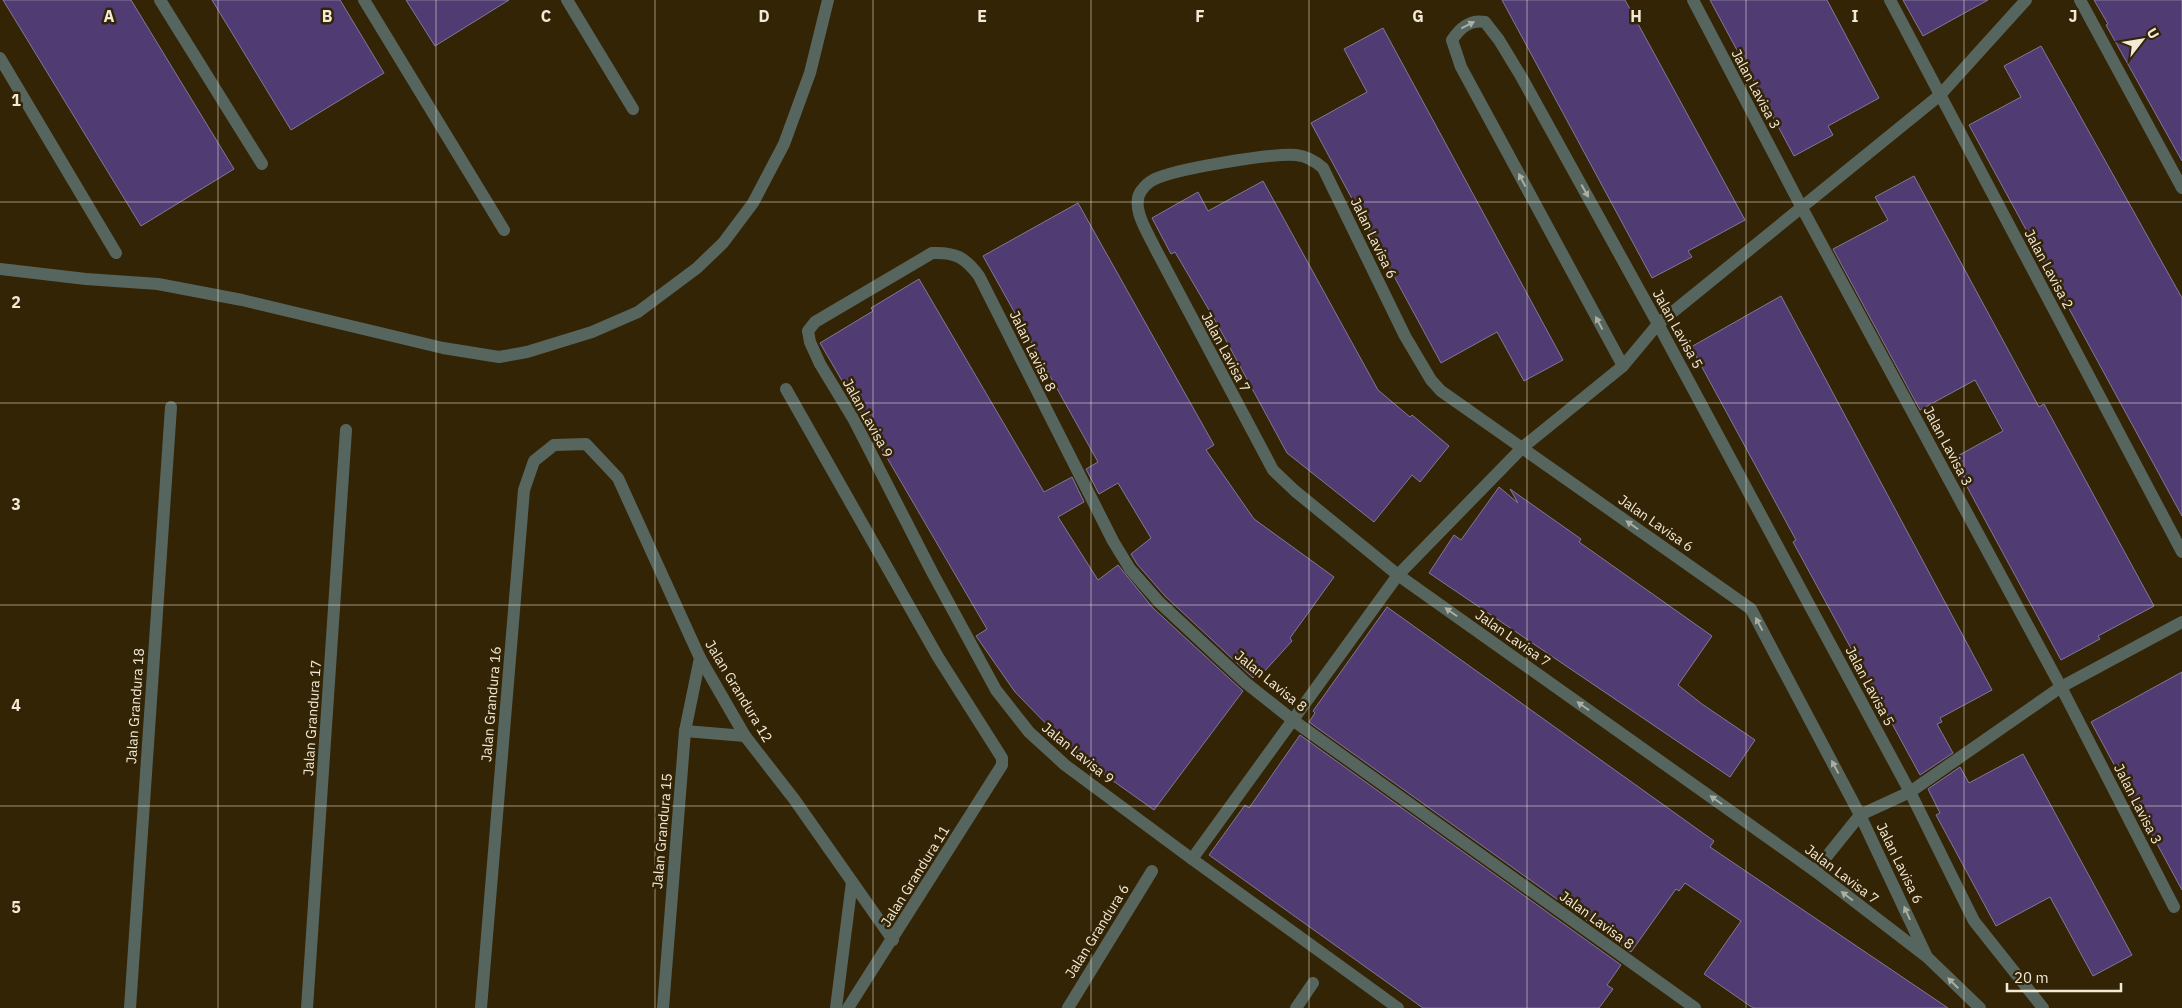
<svg xmlns="http://www.w3.org/2000/svg" width="2182" height="1008" font-family="'IBM Plex Sans',sans-serif">
  <rect width="100%" height="100%" fill="#332406"/>
  <g fill="#503b73" stroke="#827898">
    <polygon points="3,0 131,0 234,169 141,226"/>
    <polygon points="212,0 340,0 384,73 291,130"/>
    <polygon points="406,0 509,0 435,46"/>
    <polygon points="1502,0 1625,0 1745,220 1688,251 1692,257 1652,278"/>
    <polygon points="1710,0 1827,0 1879,98 1828,126 1833,135 1794,156"/>
    <polygon points="1903,0 1988,0 1923,36"/>
    <polygon points="2094,0 2182,0 2182,161 2106,25 2108,24"/>
    <polygon points="1383,28 1563,360 1524,381 1497,332 1441,363 1311,123 1367,92 1344,49"/>
    <polygon points="2041,46 2182,298 2182,516 1969,125 2021,97 2004,66"/>
    <polygon points="1914,176 2039,407 2044,404 2154,606 2098,636 2100,639 2061,660 1952,459 2003,431 1975,380 1920,410 1833,249 1888,220 1875,197"/>
    <polygon points="1263,181 1378,390 1410,417 1412,415 1449,446 1420,482 1412,475 1374,522 1287,453 1216,322 1175,252 1171,254 1152,218 1198,192 1208,211"/>
    <polygon points="1078,203 1214,445 1206,450 1254,519 1334,577 1290,638 1292,641 1263,673 1259,669 1253,678 1165,596 1137,564 1131,554 1151,538 1118,483 1099,494 1086,469 1098,462 983,256"/>
    <polygon points="919,279 1044,492 1072,477 1084,502 1058,517 1098,580 1118,565 1153,608 1243,691 1154,810 1088,763 1061,739 1015,692 976,636 987,629 820,343 873,311 871,308"/>
    <polygon points="1781,296 1992,690 1940,718 1942,722 1937,724 1953,753 1920,775 1793,542 1796,540 1691,347"/>
    <polygon points="1499,487 1518,503 1510,489 1581,539 1579,542 1712,636 1678,685 1702,704 1755,740 1730,777 1429,573 1454,535 1461,540"/>
    <polygon points="1387,607 1714,841 1710,847 1948,1008 1753,1008 1704,974 1741,921 1685,883 1679,891 1676,889 1631,952 1309,722 1315,713 1313,711"/>
    <polygon points="2182,672 2182,890 2091,722"/>
    <polygon points="1300,735 1621,965 1607,985 1613,989 1599,1008 1423,1008 1209,855 1245,805 1249,808"/>
    <polygon points="2023,754 2132,955 2093,976 2050,897 1996,926 1936,815 1940,813 1928,789 1960,767 1969,783"/>
  </g>
  <g fill="none" stroke-linecap="round" stroke-linejoin="round">
    <g stroke="#56665f" stroke-width="12">
      <polyline points="160,0 262,164"/>
      <polyline points="364,0 504,230"/>
      <polyline points="567,0 633,109"/>
      <polyline points="1693,0 1802,208 2061,687 2174,907"/>
      <polyline points="1890,0 2182,552"/>
      <polyline points="2080,0 2182,188"/>
      <polyline points="0,58 116,253"/>
      <polyline points="0,269 86,279 158,284 242,300 443,348 499,357 527,352 592,332 638,312 697,268 723,243 753,203 784,144 810,73 828,0"/>
      <path d="M 1623,366 L 1461,67 L 1452,40 C 1460,28 1470,19 1485,22 L 1499,40 L 1522,78 L 1658,324 L 1910,792 L 1974,921 L 2043,1008"/>
      <polyline points="786,389 938,657 1002,758 1002,765 848,1008"/>
      <polyline points="685,731 745,736"/>
      <polyline points="1192,859 1398,575 1523,447 1623,366 1658,324 1940,95 2026,0"/>
      <polyline points="1815,871 1860,815 1910,792 2061,687 2182,622"/>
      <path d="M 1927,957 L 1860,815 L 1751,609 L 1441,391 L 1431,380 L 1405,336 L 1323,168 C 1315,161 1307,156 1296,155 C 1272,153 1173,169 1153,180 C 1149,182 1144,187 1141,191 C 1130,207 1148,233 1155,248 L 1273,470 L 1295,491 L 1398,575 L 1815,871 L 1927,957 L 1980,1008"/>
      <polyline points="130,1008 171,407"/>
      <polyline points="307,1008 346,430"/>
      <polyline points="481,1008 524,490 534,461 554,445 586,444 618,478 700,658 745,736 794,799 893,940"/>
      <polyline points="663,1008 685,731 700,658"/>
      <polyline points="836,1008 852,882"/>
      <polyline points="1068,1008 1152,871"/>
      <polyline points="1296,1008 1313,983"/>
      <path d="M 1398,1008 L 1192,859 L 1065,765 L 1029,732 L 996,690 L 932,572 L 854,420 L 820,364 L 810,342 L 808,331 L 815,322 L 932,253 C 955,252 965,257 979,276 L 1113,541 L 1130,569 L 1159,602 L 1246,683 L 1294,721 L 1695,1008"/>
    </g>
  </g>
  <defs><path id="oneway-solid" d="M-6-.8H1V-3.2L6.5 0L1 3.2V.8H-6Z" transform="scale(1.25)"/></defs>
  <g fill="#acaea1">
    <use href="#oneway-solid" transform="translate(1468 25) rotate(-27)"/>
    <use href="#oneway-solid" transform="translate(1522 180) rotate(-118)"/>
    <use href="#oneway-solid" transform="translate(1585 191) rotate(61)"/>
    <use href="#oneway-solid" transform="translate(1599 323) rotate(-118)"/>
    <use href="#oneway-solid" transform="translate(1632 525) rotate(-145)"/>
    <use href="#oneway-solid" transform="translate(1451 612) rotate(-145)"/>
    <use href="#oneway-solid" transform="translate(1759 624) rotate(-118)"/>
    <use href="#oneway-solid" transform="translate(1583 706) rotate(-145)"/>
    <use href="#oneway-solid" transform="translate(1835 767) rotate(-118)"/>
    <use href="#oneway-solid" transform="translate(1716 800) rotate(-145)"/>
    <use href="#oneway-solid" transform="translate(1847 896) rotate(-143)"/>
    <use href="#oneway-solid" transform="translate(1907 913) rotate(-114)"/>
    <use href="#oneway-solid" transform="translate(1953 983) rotate(-135)"/>
  </g>
  <path fill="none" stroke="#f2e9d7" stroke-width="1" stroke-opacity="0.55" d="M 218,0 L 218,1008M 436,0 L 436,1008M 655,0 L 655,1008M 873,0 L 873,1008M 1091,0 L 1091,1008M 1309,0 L 1309,1008M 1527,0 L 1527,1008M 1746,0 L 1746,1008M 1964,0 L 1964,1008M 0,202 L 2182,202M 0,403 L 2182,403M 0,605 L 2182,605M 0,806 L 2182,806"/>
  <g text-anchor="middle" dominant-baseline="central" stroke-width="5" stroke-linejoin="round" paint-order="stroke">
    <g font-size="14" fill="#f2e9d7" stroke="#332406">
      <text transform="translate(1756 89) rotate(62)">Jalan Lavisa 3</text>
      <text transform="translate(1374 238) rotate(64)">Jalan Lavisa 6</text>
      <text transform="translate(2049 269) rotate(62)">Jalan Lavisa 2</text>
      <text transform="translate(1678 329) rotate(61)">Jalan Lavisa 5</text>
      <text transform="translate(1033 351) rotate(64)">Jalan Lavisa 8</text>
      <text transform="translate(1226 352) rotate(62)">Jalan Lavisa 7</text>
      <text transform="translate(868 418) rotate(61)">Jalan Lavisa 9</text>
      <text transform="translate(1948 446) rotate(62)">Jalan Lavisa 3</text>
      <text transform="translate(1656 523) rotate(35)">Jalan Lavisa 6</text>
      <text transform="translate(1513 638) rotate(35)">Jalan Lavisa 7</text>
      <text transform="translate(1271 681) rotate(39)">Jalan Lavisa 8</text>
      <text transform="translate(1870 686) rotate(62)">Jalan Lavisa 5</text>
      <text transform="translate(739 691) rotate(59)">Jalan Grandura 12</text>
      <text transform="translate(491 704) rotate(-85)">Jalan Grandura 16</text>
      <text transform="translate(135 706) rotate(-86)">Jalan Grandura 18</text>
      <text transform="translate(312 718) rotate(-86)">Jalan Grandura 17</text>
      <text transform="translate(1078 753) rotate(39)">Jalan Lavisa 9</text>
      <text transform="translate(2138 804) rotate(63)">Jalan Lavisa 3</text>
      <text transform="translate(662 831) rotate(-85)">Jalan Grandura 15</text>
      <text transform="translate(1900 863) rotate(64)">Jalan Lavisa 6</text>
      <text transform="translate(1842 874) rotate(37)">Jalan Lavisa 7</text>
      <text transform="translate(915 876) rotate(-58)">Jalan Grandura 11</text>
      <text transform="translate(1597 920) rotate(36)">Jalan Lavisa 8</text>
      <text transform="translate(1097 931) rotate(-58)">Jalan Grandura 6</text>
    </g>
  </g>
  <g font-size="16" text-anchor="middle" font-weight="bold" fill="#f2e9d7" stroke="#332406" stroke-width="5" stroke-linejoin="round" paint-order="stroke">
    <text x="109" y="22">A</text>
    <text x="327" y="22">B</text>
    <text x="546" y="22">C</text>
    <text x="764" y="22">D</text>
    <text x="982" y="22">E</text>
    <text x="1200" y="22">F</text>
    <text x="1418" y="22">G</text>
    <text x="1636" y="22">H</text>
    <text x="1855" y="22">I</text>
    <text x="2073" y="22">J</text>
    <text x="16" y="106">1</text>
    <text x="16" y="308">2</text>
    <text x="16" y="510">3</text>
    <text x="16" y="711">4</text>
    <text x="16" y="913">5</text>
  </g>
  <g transform="translate(2142 40) rotate(59)" stroke="#332406" stroke-width="4" paint-order="stroke">
  <path d="M0-4L9 19L0 12L-9 19Z" fill="#f2e9d7"/>
  <text y="-8" font-size="14" font-weight="bold" text-anchor="middle" fill="#f2e9d7">U</text>
  </g>
  <path d="M2007 983v8h114v-8" fill="none" stroke="#f2e9d7" stroke-width="2.5"/>
  <text x="2014" y="983" font-size="15" fill="#f2e9d7" stroke="#332406" stroke-width="4" paint-order="stroke">20 m</text>
</svg>
